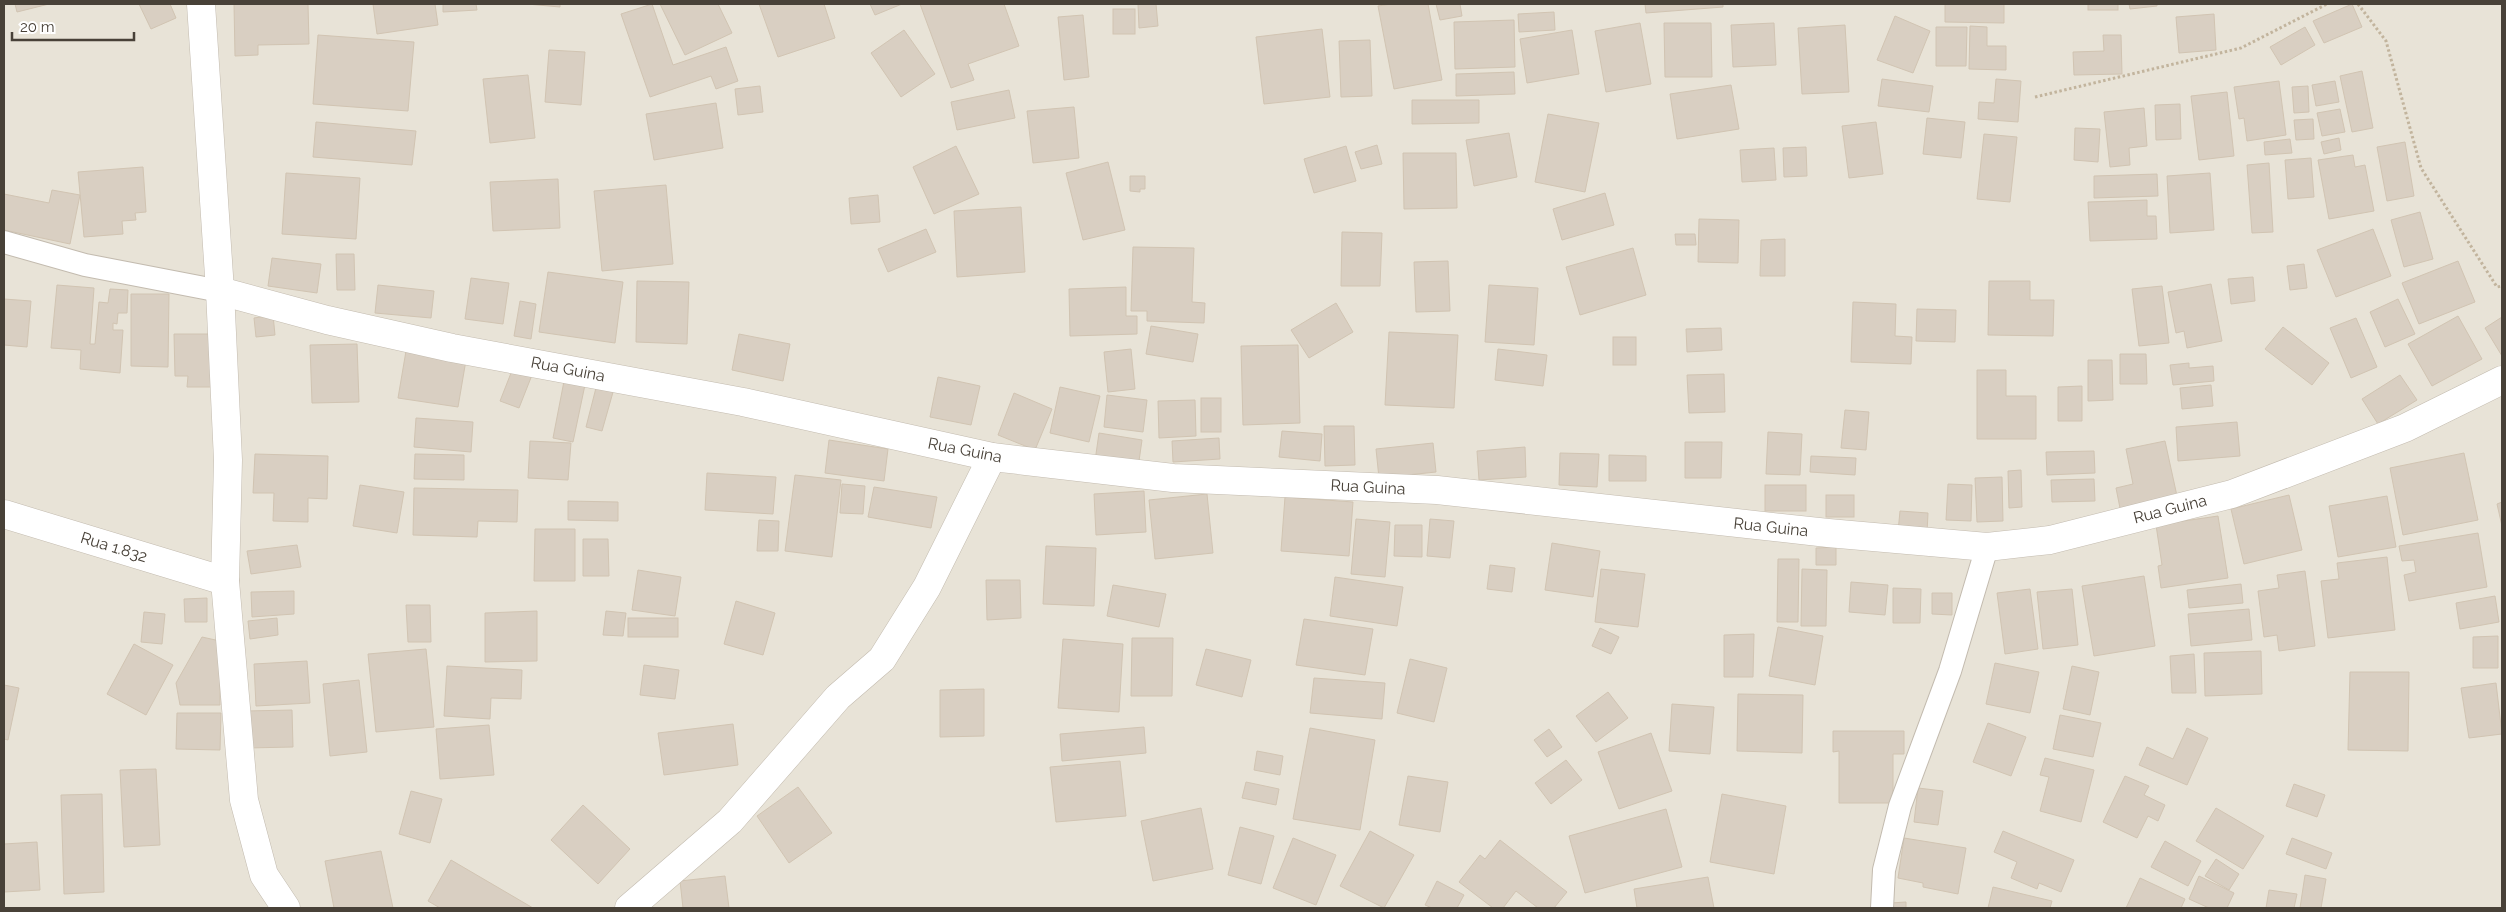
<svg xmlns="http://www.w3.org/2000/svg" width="2506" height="912" font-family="Raleway,sans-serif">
  <rect width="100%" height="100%" fill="#f4f1e9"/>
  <rect fill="#e8e3d7" x="4" y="4" width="2498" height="904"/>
  <g fill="#d9cfc2" stroke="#d1c4b2">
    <polygon points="15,4 49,4 17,12"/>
    <polygon points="139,4 170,4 176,18 151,29"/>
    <polygon points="234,4 308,4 309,44 258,45 258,55 235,56"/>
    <polygon points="373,4 435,4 438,25 377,34"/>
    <polygon points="443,4 476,4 477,10 443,12"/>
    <polygon points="527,4 560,4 560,7"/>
    <polygon points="652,4 673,65 726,47 738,81 716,89 711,76 650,97 621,14"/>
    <polygon points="660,4 718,4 732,33 685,55"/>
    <polygon points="759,4 824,4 835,38 778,57"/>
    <polygon points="870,4 902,4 875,15"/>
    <polygon points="920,4 1004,4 1019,46 968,64 974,80 951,88"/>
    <polygon points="1138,4 1156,4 1158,26 1139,28"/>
    <polygon points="1391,4 1428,4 1442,80 1394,89 1378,6"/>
    <polygon points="1436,4 1460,4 1462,16 1440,20"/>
    <polygon points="1645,4 1723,4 1723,7 1646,13"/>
    <polygon points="1945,4 2004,4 2004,23 1945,22"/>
    <rect x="2088" y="4" width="30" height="6"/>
    <polygon points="2129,4 2157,4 2157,6 2130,9"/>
    <polygon points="2352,4 2362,27 2324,43 2313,21"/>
    <rect x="1113" y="9" width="22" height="25"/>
    <polygon points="1554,12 1555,30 1519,32 1518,14"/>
    <polygon points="2214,14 2216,50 2179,53 2176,17"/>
    <polygon points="1083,15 1089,77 1064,80 1058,17"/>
    <polygon points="1895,16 1930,31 1913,73 1877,60"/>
    <polygon points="1514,20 1515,67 1455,69 1454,22"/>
    <polygon points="1640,23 1651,84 1606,92 1595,31"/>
    <polygon points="1664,23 1711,23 1712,77 1665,77"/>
    <polygon points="1774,23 1776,65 1733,67 1731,25"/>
    <polygon points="1845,25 1849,92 1802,94 1798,28"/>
    <polygon points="1970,26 1987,27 1987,46 2006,46 2006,70 1969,69"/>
    <polygon points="1936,27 1967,27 1966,66 1936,66"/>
    <polygon points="2305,27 2315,45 2281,65 2270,47"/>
    <polygon points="1322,29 1330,97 1264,104 1256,37"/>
    <polygon points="904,30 935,74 901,97 871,53"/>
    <polygon points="1572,30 1579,74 1527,83 1520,39"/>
    <polygon points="318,35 414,42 408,111 313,104"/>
    <polygon points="2103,35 2121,35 2122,74 2074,75 2073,52 2104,51"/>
    <polygon points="1370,40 1372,96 1341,97 1339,41"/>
    <polygon points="549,50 585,52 581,105 545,102"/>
    <polygon points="2362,71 2373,128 2352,132 2340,76"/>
    <polygon points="1514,72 1515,94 1456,96 1456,74"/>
    <polygon points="528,75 535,138 490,143 483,79"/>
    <polygon points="1882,79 1933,86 1929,112 1878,106"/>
    <polygon points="1996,79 2021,81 2018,122 1978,119 1979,102 1994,103"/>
    <polygon points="2279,81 2286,135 2247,141 2244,118 2239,119 2234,87"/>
    <polygon points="2335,81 2339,102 2316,106 2312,85"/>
    <polygon points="1731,85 1739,129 1677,139 1670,94"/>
    <polygon points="760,86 763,112 738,115 735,89"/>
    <polygon points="2308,86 2309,112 2294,113 2292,87"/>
    <polygon points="1009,90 1015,118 957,130 951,102"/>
    <polygon points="2227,92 2234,156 2199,160 2191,96"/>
    <polygon points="1412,100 1479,100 1479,123 1412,124"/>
    <polygon points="716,103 723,148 654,160 646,114"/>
    <polygon points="2180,104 2181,139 2156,140 2155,105"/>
    <polygon points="1074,107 1079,158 1033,163 1027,111"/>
    <polygon points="2144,108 2147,146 2129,148 2130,165 2110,167 2104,112"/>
    <polygon points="2340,109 2345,132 2322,136 2317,113"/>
    <polygon points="1548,114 1599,123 1585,192 1535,182"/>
    <polygon points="1927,118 1965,122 1961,158 1923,154"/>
    <polygon points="2313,119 2314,139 2296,140 2294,120"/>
    <polygon points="316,122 416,131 412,165 313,157"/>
    <polygon points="1876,122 1883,174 1849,178 1842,126"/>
    <polygon points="2075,128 2100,129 2098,162 2074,160"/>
    <polygon points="1509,133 1517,177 1474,186 1466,140"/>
    <polygon points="1984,134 2017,137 2010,202 1977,199"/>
    <polygon points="2339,138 2341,150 2324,154 2321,142"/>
    <polygon points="2290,139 2292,153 2265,155 2264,142"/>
    <polygon points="2405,142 2414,196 2387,201 2377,147"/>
    <polygon points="1377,145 1382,164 1361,169 1355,152"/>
    <polygon points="956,146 979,194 934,214 913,167"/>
    <polygon points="1346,146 1356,181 1314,193 1304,159"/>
    <polygon points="1806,147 1807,176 1784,177 1783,148"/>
    <polygon points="1774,148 1776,180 1742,182 1740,150"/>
    <polygon points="1403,153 1456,153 1457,208 1404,209"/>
    <polygon points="2353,155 2355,167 2365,165 2374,211 2329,219 2318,160"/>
    <polygon points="2311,158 2314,197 2288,199 2285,160"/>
    <polygon points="1108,162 1125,230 1083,240 1066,173"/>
    <polygon points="2269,163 2273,232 2252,233 2247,165"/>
    <polygon points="143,167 146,212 135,213 136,220 122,221 123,234 84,237 78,172"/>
    <polygon points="286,173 360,178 356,239 282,234"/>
    <polygon points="2210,173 2214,230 2170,233 2167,176"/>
    <polygon points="2157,174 2158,196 2094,198 2094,176"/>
    <polygon points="1130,176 1145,176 1145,189 1140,189 1140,192 1130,191"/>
    <polygon points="558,179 560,228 493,231 490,182"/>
    <polygon points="666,185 673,264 602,271 594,191"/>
    <polygon points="52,190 80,195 70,244 4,230 4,194 49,203"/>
    <polygon points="1605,193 1614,225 1562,240 1553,209"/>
    <polygon points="878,195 880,222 851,224 849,198"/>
    <polygon points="2147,200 2147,216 2156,216 2157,239 2090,241 2088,202"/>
    <polygon points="1021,207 1025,272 957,277 954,211"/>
    <polygon points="2420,212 2433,259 2404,267 2391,220"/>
    <polygon points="1699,219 1739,220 1738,263 1698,262"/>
    <polygon points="926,229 936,252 888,272 878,249"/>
    <polygon points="2373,229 2391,276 2336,297 2317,250"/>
    <polygon points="1342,232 1382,233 1380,286 1341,286"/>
    <polygon points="1675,234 1695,234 1696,245 1676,245"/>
    <polygon points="1785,239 1785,276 1760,276 1761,240"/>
    <polygon points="1133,247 1194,248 1192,302 1205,303 1204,323 1147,321 1147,311 1131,311"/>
    <polygon points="1633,248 1646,295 1580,315 1566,267"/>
    <polygon points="336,254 354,254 355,290 337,290"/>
    <polygon points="272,258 321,264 317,293 268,286"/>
    <polygon points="1448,261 1450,311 1416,312 1414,262"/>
    <polygon points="2458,261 2475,302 2419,324 2402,283"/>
    <polygon points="2304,264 2307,288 2290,290 2287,266"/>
    <polygon points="548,272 623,282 615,343 539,332"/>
    <polygon points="2253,277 2255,301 2231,304 2228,279"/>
    <polygon points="471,278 509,283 503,324 465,319"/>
    <polygon points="637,281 689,282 687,344 636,342"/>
    <polygon points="1989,281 2030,281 2030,300 2054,300 2053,336 1988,335"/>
    <polygon points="2211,284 2222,341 2187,348 2184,331 2176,333 2168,292"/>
    <polygon points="57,285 94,288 90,344 95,344 99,302 108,303 110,289 128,290 127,313 118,313 117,324 113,323 113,330 123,330 120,373 80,369 81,350 51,348"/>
    <polygon points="378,285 434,291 431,318 375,313"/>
    <polygon points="1489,285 1538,288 1534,345 1485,342"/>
    <polygon points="2162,286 2169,343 2139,346 2132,289"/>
    <polygon points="1126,287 1126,316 1137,316 1137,334 1070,336 1069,289"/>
    <polygon points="131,294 169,294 168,367 131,366"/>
    <polygon points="4,299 31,301 27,347 4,345"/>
    <polygon points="2398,299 2415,334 2385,347 2370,312"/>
    <polygon points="520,301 536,304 531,339 514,336"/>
    <polygon points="1853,302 1896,304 1895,336 1912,337 1911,364 1851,362"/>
    <polygon points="1336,303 1353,332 1309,358 1291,330"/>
    <polygon points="1917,309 1956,310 1955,342 1916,341"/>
    <polygon points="273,315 275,335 256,337 254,318"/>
    <polygon points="2458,316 2482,359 2432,386 2408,344"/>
    <polygon points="2502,317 2502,356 2485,328"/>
    <polygon points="2356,318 2377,367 2351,378 2330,328"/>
    <polygon points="1151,326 1198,334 1193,362 1146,354"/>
    <polygon points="2283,327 2329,363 2312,385 2265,349"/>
    <polygon points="1721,328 1722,350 1687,352 1686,329"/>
    <polygon points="1389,332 1458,335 1454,408 1385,405"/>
    <polygon points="174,334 216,334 216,387 187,387 188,376 175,376"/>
    <polygon points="739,334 790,344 783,381 732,370"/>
    <rect x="1613" y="337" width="23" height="28"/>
    <polygon points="357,344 359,402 312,403 310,345"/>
    <polygon points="1298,345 1300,423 1243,425 1241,346"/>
    <polygon points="1131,349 1135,389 1108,392 1104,352"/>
    <polygon points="1498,349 1547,355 1543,386 1495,380"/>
    <polygon points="406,351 466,360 458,407 398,398"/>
    <polygon points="2120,354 2146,354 2147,384 2120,384"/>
    <polygon points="2088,360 2112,360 2113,400 2088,401"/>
    <polygon points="2189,363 2189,368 2213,366 2214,381 2173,385 2170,365"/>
    <polygon points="513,368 532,375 519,408 500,401"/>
    <polygon points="1977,370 2006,370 2006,396 2036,396 2036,439 1977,439"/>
    <polygon points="1724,374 1725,412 1689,413 1687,375"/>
    <polygon points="2400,375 2417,400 2378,424 2362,399"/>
    <polygon points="565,376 586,380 573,442 553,438"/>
    <polygon points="938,377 980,386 971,425 930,417"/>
    <polygon points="598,380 615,385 602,431 586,427"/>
    <polygon points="2211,385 2213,406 2182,409 2180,388"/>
    <polygon points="2082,386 2082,421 2058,421 2058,387"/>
    <polygon points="1060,387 1100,396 1089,442 1050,433"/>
    <polygon points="1014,393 1052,409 1035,450 998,435"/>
    <polygon points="1107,395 1147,400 1143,432 1104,427"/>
    <rect x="1201" y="398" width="20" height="34"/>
    <polygon points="1195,400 1196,436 1159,438 1158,401"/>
    <polygon points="1845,410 1869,412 1866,450 1841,448"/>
    <polygon points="416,418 473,422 471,452 414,447"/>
    <polygon points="2237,422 2240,456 2178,461 2176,427"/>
    <polygon points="1324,426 1354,426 1355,465 1325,466"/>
    <polygon points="1282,431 1322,434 1320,461 1279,457"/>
    <polygon points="1768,432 1802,434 1800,475 1766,474"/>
    <polygon points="1099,433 1142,440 1138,468 1095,461"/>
    <polygon points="1219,438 1220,459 1173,462 1172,441"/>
    <polygon points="829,440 888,449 884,481 825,473"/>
    <polygon points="530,441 571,443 568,480 528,478"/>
    <polygon points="2165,441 2177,496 2120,508 2116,488 2133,484 2126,449"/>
    <polygon points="1685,442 1722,442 1721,478 1685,478"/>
    <polygon points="1433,443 1436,472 1379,478 1376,449"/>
    <polygon points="1525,447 1526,477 1479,480 1477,451"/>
    <polygon points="2094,451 2095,473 2047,475 2046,452"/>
    <polygon points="1560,453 1599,454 1597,487 1559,485"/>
    <polygon points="2464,453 2478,520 2403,535 2390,468"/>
    <polygon points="255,454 328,456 327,499 308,498 308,522 273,521 274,493 253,493"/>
    <polygon points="415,454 464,455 464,480 414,479"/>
    <polygon points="1609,455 1646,456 1646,481 1609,481"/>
    <polygon points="1811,456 1856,458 1855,475 1810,472"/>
    <polygon points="2021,470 2022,507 2009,508 2008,471"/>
    <polygon points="707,473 776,477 773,514 705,510"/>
    <polygon points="795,475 841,480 832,557 785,551"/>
    <polygon points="2002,477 2003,521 1977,522 1975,478"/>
    <polygon points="2094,479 2095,501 2052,502 2051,480"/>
    <polygon points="842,484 865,486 863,514 840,513"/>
    <polygon points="1948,484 1972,485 1971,521 1946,520"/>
    <polygon points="360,485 404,492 397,533 353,526"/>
    <rect x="1765" y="485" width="41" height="26"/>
    <polygon points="874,487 937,497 931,528 868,517"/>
    <polygon points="414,488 518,490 517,522 478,521 477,537 413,535"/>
    <polygon points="1144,491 1146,532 1096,535 1094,494"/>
    <polygon points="1207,494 1213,553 1155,559 1149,500"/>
    <rect x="1826" y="495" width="28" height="22"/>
    <polygon points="2289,495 2302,550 2244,564 2231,509"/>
    <polygon points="2387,496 2396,547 2338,557 2329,506"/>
    <polygon points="1285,497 1353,502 1349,556 1281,551"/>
    <polygon points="568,501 618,502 618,521 568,520"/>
    <polygon points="2502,502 2502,526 2497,504"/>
    <polygon points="1900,511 1928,513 1927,533 1898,532"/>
    <polygon points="2218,516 2228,578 2161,588 2158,566 2162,565 2156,525"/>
    <polygon points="1356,519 1390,522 1385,577 1351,574"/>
    <polygon points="1430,519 1454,521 1450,558 1427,556"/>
    <polygon points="759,520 779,521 778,551 757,551"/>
    <polygon points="1395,525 1422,525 1422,557 1394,556"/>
    <polygon points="535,529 575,529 575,581 534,581"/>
    <polygon points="2478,533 2487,587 2409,601 2404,575 2416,572 2414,560 2402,561 2399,546"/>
    <polygon points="583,539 608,539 609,576 583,576"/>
    <polygon points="1552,543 1600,551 1593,597 1545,590"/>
    <polygon points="297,545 301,567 251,574 247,551"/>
    <polygon points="1046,546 1096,548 1094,606 1043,604"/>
    <polygon points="1836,547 1836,565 1816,565 1816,548"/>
    <polygon points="2387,557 2395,630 2328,638 2321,581 2339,579 2337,563"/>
    <polygon points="1778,559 1799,559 1798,622 1777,622"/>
    <polygon points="1490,565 1515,568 1512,592 1487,589"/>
    <polygon points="1601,569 1645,574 1638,627 1595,622"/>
    <polygon points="1802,569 1827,570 1826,626 1801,626"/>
    <polygon points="638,570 681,577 675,616 632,610"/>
    <polygon points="2305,571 2315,646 2279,651 2277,635 2264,637 2258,591 2279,588 2277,575"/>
    <polygon points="2144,576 2155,646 2094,656 2082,586"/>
    <polygon points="1335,577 1403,587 1397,626 1330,616"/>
    <polygon points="986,580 1020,580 1021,618 987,620"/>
    <polygon points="1851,582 1888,585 1885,615 1849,612"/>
    <polygon points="2241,584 2243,603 2189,608 2187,590"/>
    <polygon points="1113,585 1166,594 1159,627 1107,616"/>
    <polygon points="1893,588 1921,589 1920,623 1893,623"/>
    <polygon points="2030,589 2038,649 2005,654 1997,593"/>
    <polygon points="2072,589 2078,645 2043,649 2037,592"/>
    <polygon points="294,591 294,614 252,617 251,592"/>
    <polygon points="1932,593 1952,593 1952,615 1932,614"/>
    <polygon points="2495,596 2499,622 2460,629 2456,603"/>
    <polygon points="207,598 207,622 185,622 184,599"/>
    <polygon points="736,601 775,613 763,655 724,644"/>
    <polygon points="406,605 430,605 431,642 408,642"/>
    <polygon points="2249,609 2252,640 2191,646 2188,614"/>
    <polygon points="537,611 537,661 485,662 485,613"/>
    <polygon points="606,611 626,613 623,636 603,635"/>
    <polygon points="144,612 165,614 162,644 141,642"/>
    <polygon points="277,618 278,635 250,639 248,621"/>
    <rect x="628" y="618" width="50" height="19"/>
    <polygon points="1304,619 1373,629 1365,675 1296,665"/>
    <polygon points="1778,627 1823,636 1815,685 1769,676"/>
    <polygon points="1600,628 1619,637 1611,654 1592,646"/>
    <polygon points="1754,634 1753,677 1724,677 1724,635"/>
    <polygon points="2498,636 2498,668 2473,668 2473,637"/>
    <polygon points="202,637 220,641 220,705 180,705 176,683"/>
    <polygon points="1132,638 1173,638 1172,696 1131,696"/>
    <polygon points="1063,639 1123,644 1119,712 1058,708"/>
    <polygon points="134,644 173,665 146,715 107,694"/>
    <polygon points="426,649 434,727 376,732 368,654"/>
    <polygon points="1206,649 1251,660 1242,697 1196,685"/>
    <polygon points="2261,651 2262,694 2205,696 2204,653"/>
    <polygon points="2194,654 2196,693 2172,693 2170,656"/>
    <polygon points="1410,659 1447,668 1434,722 1397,713"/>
    <polygon points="307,661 310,703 256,706 254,664"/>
    <polygon points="1995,663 2039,672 2030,713 1986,704"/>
    <polygon points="644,665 679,670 675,699 640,695"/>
    <polygon points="447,666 522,670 521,699 491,698 490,719 444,716"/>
    <polygon points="2072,666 2099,672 2090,715 2063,709"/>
    <polygon points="2350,672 2409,672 2408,751 2348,750"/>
    <polygon points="1314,678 1385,683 1382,719 1310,713"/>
    <polygon points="359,680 367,752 330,756 323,684"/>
    <polygon points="2496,683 2502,734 2469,738 2461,688"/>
    <polygon points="4,685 19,688 8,740 4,739"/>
    <polygon points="984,689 984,736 940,737 940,690"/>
    <polygon points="1608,692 1628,718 1596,742 1576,716"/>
    <polygon points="1738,694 1803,695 1802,753 1737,751"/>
    <polygon points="1672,704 1714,707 1710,754 1669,751"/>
    <polygon points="292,710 293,747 247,748 246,711"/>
    <polygon points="177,713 221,713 220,750 176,749"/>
    <polygon points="2060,715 2101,723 2093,757 2053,749"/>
    <polygon points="1988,723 2026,737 2011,776 1973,762"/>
    <polygon points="733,724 738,765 664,775 658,733"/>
    <polygon points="489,725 494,775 440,779 436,729"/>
    <polygon points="1144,727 1146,753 1062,761 1060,734"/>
    <polygon points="1310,728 1375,740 1360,830 1293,819"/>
    <polygon points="2187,728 2208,738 2187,785 2139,765 2147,747 2173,759"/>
    <polygon points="1549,729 1562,747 1547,757 1534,740"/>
    <polygon points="1833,731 1904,731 1904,754 1893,754 1893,803 1839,803 1839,751 1833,752"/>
    <polygon points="1651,733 1672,791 1619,809 1598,752"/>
    <polygon points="1257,751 1283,756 1280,775 1254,770"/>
    <polygon points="2045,758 2094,770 2081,822 2040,811 2049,777 2040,775"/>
    <polygon points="1566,760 1582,780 1551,804 1535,783"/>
    <polygon points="1120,761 1126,816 1056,822 1050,767"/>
    <polygon points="156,769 160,845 124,847 120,770"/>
    <polygon points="1408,776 1448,782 1440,832 1399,825"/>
    <polygon points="2125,776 2149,786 2144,795 2165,805 2158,821 2148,816 2137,838 2103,822"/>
    <polygon points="1246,782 1279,789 1276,805 1242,798"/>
    <polygon points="2294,784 2325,795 2317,817 2286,806"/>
    <polygon points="798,787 832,833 789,863 757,816"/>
    <polygon points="1918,788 1943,791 1938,825 1914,822"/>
    <polygon points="411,791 442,799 430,843 399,834"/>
    <polygon points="102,794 104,892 64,894 61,795"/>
    <polygon points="1722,794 1786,806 1774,874 1710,862"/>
    <polygon points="583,805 630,849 598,884 551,840"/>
    <polygon points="1201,808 1213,869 1153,881 1141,821"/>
    <polygon points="2216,808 2264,836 2243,869 2196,841"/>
    <polygon points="1666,809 1682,867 1585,893 1569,836"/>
    <polygon points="1240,827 1274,836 1261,884 1228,875"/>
    <polygon points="1370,831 1414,855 1384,908 1340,886"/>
    <polygon points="2003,831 2074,860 2061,892 2039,883 2037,889 2011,878 2017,862 1994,852"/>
    <polygon points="1293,838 1336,855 1316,905 1273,888"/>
    <polygon points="1904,838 1966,848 1958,894 1923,887 1923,883 1898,878"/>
    <polygon points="2292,838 2332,853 2326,869 2286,854"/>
    <polygon points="1500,840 1567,892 1554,908 1538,908 1516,891 1503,908 1493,908 1459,882 1480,855 1485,859"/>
    <polygon points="2165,841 2201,861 2188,886 2151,867"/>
    <polygon points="37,842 40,890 4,892 4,844"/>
    <polygon points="381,851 393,908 334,908 325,861"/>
    <polygon points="2216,859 2239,874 2229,890 2205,876"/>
    <polygon points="451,860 533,908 440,908 428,901"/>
    <polygon points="2305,875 2326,879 2321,908 2300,908"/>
    <polygon points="725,876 729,908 683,908 680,881"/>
    <polygon points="2199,876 2234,893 2227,908 2209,908 2189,899"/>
    <polygon points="1708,877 1714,908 1637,908 1634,889"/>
    <polygon points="2140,878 2185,899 2181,908 2126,908"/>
    <polygon points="1437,881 1464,895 1457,908 1432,908 1425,905"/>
    <polygon points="1993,887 2052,901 2050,908 1988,908"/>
    <polygon points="2269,890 2297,894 2294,908 2266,908"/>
    <polygon points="1906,902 1906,908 1891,908 1891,903"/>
  </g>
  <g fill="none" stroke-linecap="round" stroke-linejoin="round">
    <g stroke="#c3bbaf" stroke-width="24">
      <g id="lane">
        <polyline points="4,242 85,265 220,291"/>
        <polyline points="1882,908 1884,870 1900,806 1950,671 1987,547"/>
      </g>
    </g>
    <g stroke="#c3bbaf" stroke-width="29">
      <g id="street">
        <polyline points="201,4 220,291 228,460 225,581 244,800 264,875 286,908"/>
        <polyline points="220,291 327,320 452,348 743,402 992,457 1173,478 1437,490 1828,533 1987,547 2050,540 2232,494 2405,428 2502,380"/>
        <polyline points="4,514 225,581"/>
        <polyline points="629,908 730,821 838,697 882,659 927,587 992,457"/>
      </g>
    </g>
    <g stroke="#c2b49d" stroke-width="3" stroke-dasharray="2.5 2.5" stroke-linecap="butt">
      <polyline points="2358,4 2386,41 2421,168 2497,287 2502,286"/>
      <polyline points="2035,97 2241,48 2327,4"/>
    </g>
    <use href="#lane" stroke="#fff" stroke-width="22"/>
    <use href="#street" stroke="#fff" stroke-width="28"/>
  </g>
  <g text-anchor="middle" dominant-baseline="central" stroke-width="5" stroke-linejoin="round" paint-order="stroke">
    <g font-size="16" fill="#484138" stroke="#fff">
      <text transform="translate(568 369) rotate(11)">Rua Guina</text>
      <text transform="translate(965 450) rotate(11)">Rua Guina</text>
      <text transform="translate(1368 487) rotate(3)">Rua Guina</text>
      <text transform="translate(2170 509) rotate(-14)">Rua Guina</text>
      <text transform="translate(1771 527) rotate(6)">Rua Guina</text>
      <text transform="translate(114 547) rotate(17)">Rua 1.832</text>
    </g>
  </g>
  <rect width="2506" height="912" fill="none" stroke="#484138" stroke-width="10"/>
  <path d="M12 32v8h122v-8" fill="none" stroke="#484138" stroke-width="2.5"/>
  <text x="20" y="32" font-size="15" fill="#484138" stroke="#ffffff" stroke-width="4" paint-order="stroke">20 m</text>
</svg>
